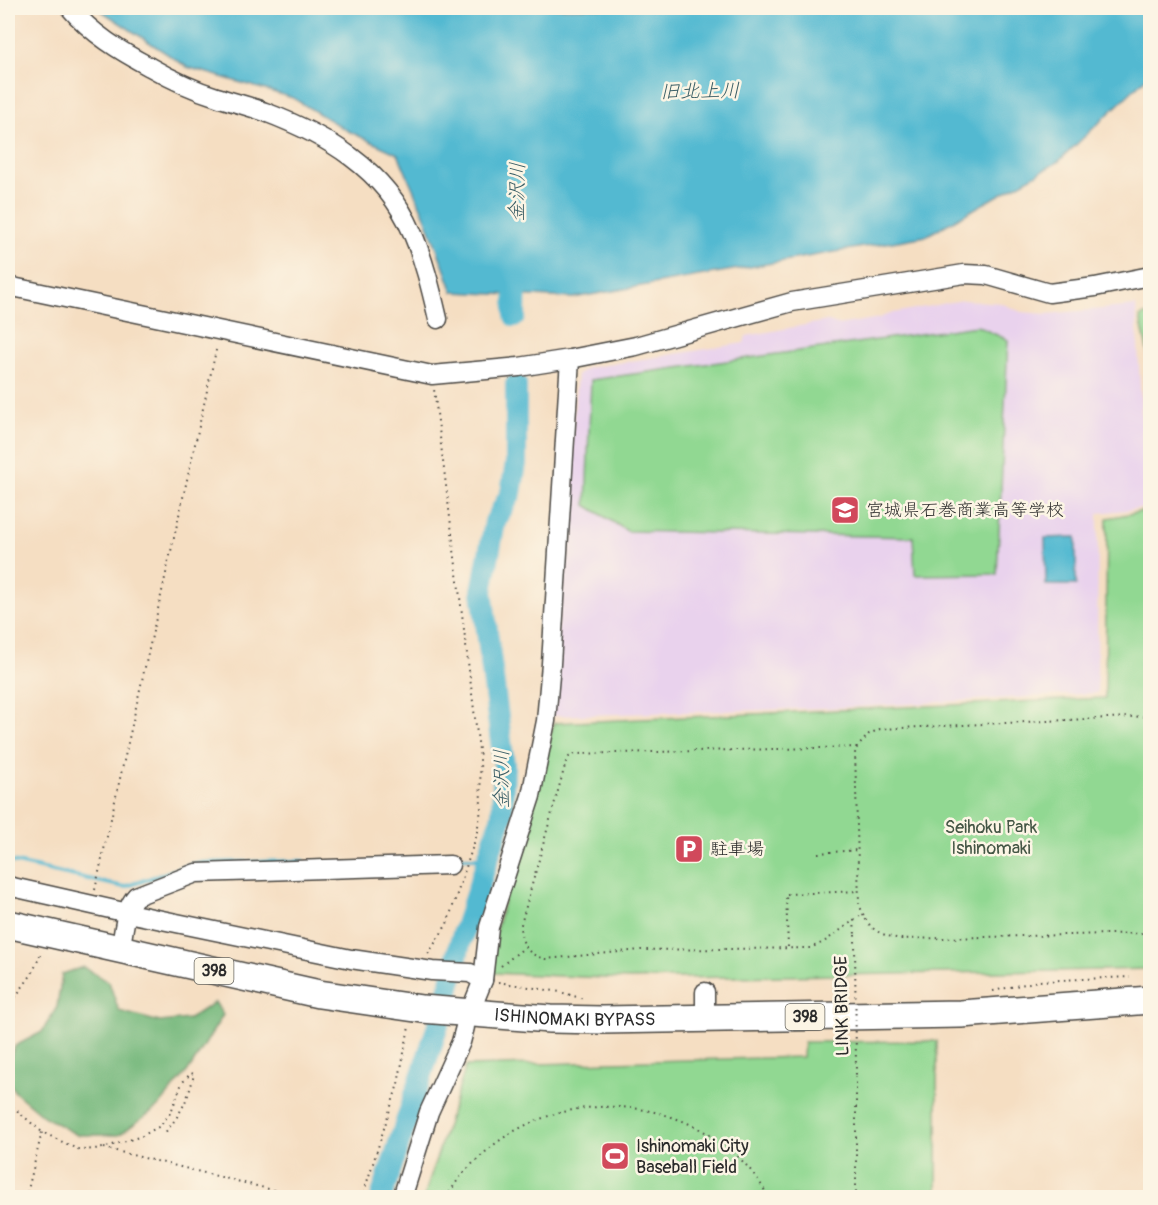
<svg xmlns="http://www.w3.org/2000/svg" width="1158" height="1205" font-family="Pangolin,'Klee One',sans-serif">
  <rect width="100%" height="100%" fill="#fcf5e5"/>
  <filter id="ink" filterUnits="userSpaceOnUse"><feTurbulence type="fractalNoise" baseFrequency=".0167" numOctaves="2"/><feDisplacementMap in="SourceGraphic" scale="12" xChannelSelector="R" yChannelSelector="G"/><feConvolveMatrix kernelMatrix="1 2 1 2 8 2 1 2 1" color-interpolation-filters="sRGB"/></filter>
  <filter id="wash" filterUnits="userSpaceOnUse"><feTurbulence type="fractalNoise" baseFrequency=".008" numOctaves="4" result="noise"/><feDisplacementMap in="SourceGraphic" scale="24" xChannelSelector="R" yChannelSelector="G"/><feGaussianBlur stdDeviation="1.35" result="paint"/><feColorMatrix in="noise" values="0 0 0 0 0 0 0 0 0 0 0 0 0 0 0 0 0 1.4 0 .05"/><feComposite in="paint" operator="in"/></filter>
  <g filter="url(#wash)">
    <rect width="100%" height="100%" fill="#f5dec2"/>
    <polygon fill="#e9d2ed" points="963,300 1001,303 1021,312 1047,314 1136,306 1146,508 1098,513 1097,693 854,707 551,716 577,375 587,368 744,343 746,336 827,321 837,325 880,318 888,314"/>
    <g fill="#91d892" stroke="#5e825e" stroke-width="1.5">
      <polygon points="1150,313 1150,363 1140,317"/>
      <polygon points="977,326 1008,340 997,574 915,575 913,537 627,531 586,505 591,380"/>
      <polygon points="1150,510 1150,969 628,979 493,973 496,930 554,723 1105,698 1107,518"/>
      <polygon points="937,1041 937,1197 424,1197 466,1066 803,1057 804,1042"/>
    </g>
    <polygon fill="#74b87c" stroke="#507254" stroke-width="1.5" points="83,967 109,982 119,1011 160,1022 189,1019 215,1002 223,1015 191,1067 158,1107 119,1135 77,1135 43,1116 15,1092 8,1080 8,1063 15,1046 42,1032 57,1007 62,974"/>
    <g fill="#53b9d1" stroke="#3f727e" stroke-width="1.5">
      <polygon points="97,8 1150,8 1150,74 1058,162 926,236 573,298 453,292 426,219 398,154 346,130 293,98 187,67"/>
      <polygon points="1076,537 1076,585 1046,585 1045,538"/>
    </g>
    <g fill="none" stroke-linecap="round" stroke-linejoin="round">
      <g stroke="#53b9d1" stroke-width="4">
        <polyline points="452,858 477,858 487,860"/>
        <polyline points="8,861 124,887 196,863 303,861"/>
      </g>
      <g stroke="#53b9d1" stroke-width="22">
        <polyline points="515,316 516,264"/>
        <polyline points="381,1198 448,995 460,943 502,816 504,765 482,591 495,522 511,493 516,463 516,385"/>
      </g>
    </g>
  </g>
  <g filter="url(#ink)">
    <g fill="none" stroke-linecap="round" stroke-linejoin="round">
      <g stroke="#494642" stroke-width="21">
        <g id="minor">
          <path d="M 70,8 C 92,34 120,51 150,67 C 171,79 194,90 217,97 C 232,102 249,106 265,112 C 326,135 385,169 412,232 C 424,260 431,289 438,319"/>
          <polyline points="8,286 432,375 519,367 570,359 636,346 792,302 964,274 986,275 1049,293 1095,287 1150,276"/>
          <polyline points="8,886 128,913 351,959 432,971 470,973 483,980"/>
          <path d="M 120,951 C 124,934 124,909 136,896 L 196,873 L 450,865"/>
          <polyline points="705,992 705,1019"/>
          <polyline points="470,1012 483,980 489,927 531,796 546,721 551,664 570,359"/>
          <polyline points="402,1198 429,1112 461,1042 465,1027"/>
        </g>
      </g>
      <g stroke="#494642" stroke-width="30">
        <g id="highway">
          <path id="s1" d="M 8,924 L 319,994 L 422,1009 L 550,1019 L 602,1020 L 961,1014 L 1150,1000"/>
        </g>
      </g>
      <g stroke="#494642" stroke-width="2" stroke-dasharray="1.5 4.5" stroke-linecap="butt">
        <path d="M 1150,716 L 880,729 L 869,734 L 855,750 L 859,903 C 867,928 875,934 901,939 L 1150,933"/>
        <path d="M 857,747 L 575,754 L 569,757 L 566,762 L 520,928 C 523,947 527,954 545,959 L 641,950 L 810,948 L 824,942 L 863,914"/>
        <polyline points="818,853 858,850"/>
        <polyline points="95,890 217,346"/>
        <polyline points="854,920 855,935"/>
        <polyline points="788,947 786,894 859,891"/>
        <polyline points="428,954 447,924 476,837 481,810 480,758 434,389"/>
        <polyline points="501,966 525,947"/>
        <polyline points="498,982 560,992 584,999"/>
        <polyline points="993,991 1038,981 1130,977"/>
        <polyline points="8,1007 32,974 42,951"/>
        <path d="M 8,1103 L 42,1132 L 77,1149 L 85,1150 L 103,1148 L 142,1136 L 160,1126 L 171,1112 L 182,1083 L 191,1073 L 194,1074 C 188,1101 180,1115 163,1135"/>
        <polyline points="104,1148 305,1198"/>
        <polyline points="26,1198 42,1132"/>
        <polyline points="362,1198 398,1084 409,1027"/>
        <path d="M 447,1198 C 455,1181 468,1167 482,1155 C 565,1077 715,1095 769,1198"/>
        <polyline points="856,1198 856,1076"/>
      </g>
      <use href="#minor" stroke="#fff" stroke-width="18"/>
      <use href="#highway" stroke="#fff" stroke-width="27"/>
      <polyline stroke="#494642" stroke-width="2" stroke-dasharray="1.5 4.5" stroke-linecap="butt" points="855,935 856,1076"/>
    </g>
  </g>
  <defs>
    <g id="school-square" transform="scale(1.5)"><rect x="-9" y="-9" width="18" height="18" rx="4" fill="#d1495b" stroke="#fcf5e5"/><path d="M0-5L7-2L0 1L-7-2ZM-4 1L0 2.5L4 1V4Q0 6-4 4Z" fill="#fff"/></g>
    <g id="parking-square" transform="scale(1.5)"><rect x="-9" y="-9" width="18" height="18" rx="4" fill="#d1495b" stroke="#fcf5e5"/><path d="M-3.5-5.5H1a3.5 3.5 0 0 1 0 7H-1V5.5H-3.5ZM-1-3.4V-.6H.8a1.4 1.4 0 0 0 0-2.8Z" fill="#fff"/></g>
    <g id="stadium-square" transform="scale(1.5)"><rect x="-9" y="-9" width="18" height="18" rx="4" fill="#d1495b" stroke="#fcf5e5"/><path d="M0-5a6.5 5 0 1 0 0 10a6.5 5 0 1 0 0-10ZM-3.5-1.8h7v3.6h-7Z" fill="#fff"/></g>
  </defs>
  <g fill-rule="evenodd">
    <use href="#school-square" x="845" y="510"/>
    <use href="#parking-square" x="689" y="849"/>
    <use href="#stadium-square" x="615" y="1156"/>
  </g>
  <g text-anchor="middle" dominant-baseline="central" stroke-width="5" stroke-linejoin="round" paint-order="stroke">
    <g fill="#fcf5e5" stroke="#6a6863" stroke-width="1.5">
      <rect x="194.5" y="958" width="39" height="26" rx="4.5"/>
      <rect x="785.5" y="1004" width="39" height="26" rx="4.5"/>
    </g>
    <g font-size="16" font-weight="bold" fill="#2b2b2b">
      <text x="214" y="971">398</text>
      <text x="805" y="1017">398</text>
    </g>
    <g font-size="18" fill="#2b2b2b" stroke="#fcf5e5" text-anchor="start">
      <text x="866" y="510">宮城県石巻商業高等学校</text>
      <text x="710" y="849">駐車場</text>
      <text x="636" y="1146">Ishinomaki City<tspan x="636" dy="21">Baseball Field</tspan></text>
    </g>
    <g font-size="18" fill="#445645" stroke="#fcf5e5">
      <text x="991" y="827">Seihoku Park<tspan x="991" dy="21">Ishinomaki</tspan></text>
    </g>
    <g font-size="18" fill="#2b2b2b" stroke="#fcf5e5">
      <text transform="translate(842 1006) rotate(-91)">LINK BRIDGE</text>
      <text stroke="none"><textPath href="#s1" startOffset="576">ISHINOMAKI BYPASS</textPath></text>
    </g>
    <g font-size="20" font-style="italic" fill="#395d65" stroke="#fcf5e5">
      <text transform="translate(700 91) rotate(-1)">旧北上川</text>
      <text transform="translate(517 192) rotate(-89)">金沢川</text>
      <text transform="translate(501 779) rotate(-90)">金沢川</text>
    </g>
  </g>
  <rect width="1158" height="1205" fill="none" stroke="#fcf5e5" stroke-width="30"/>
</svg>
